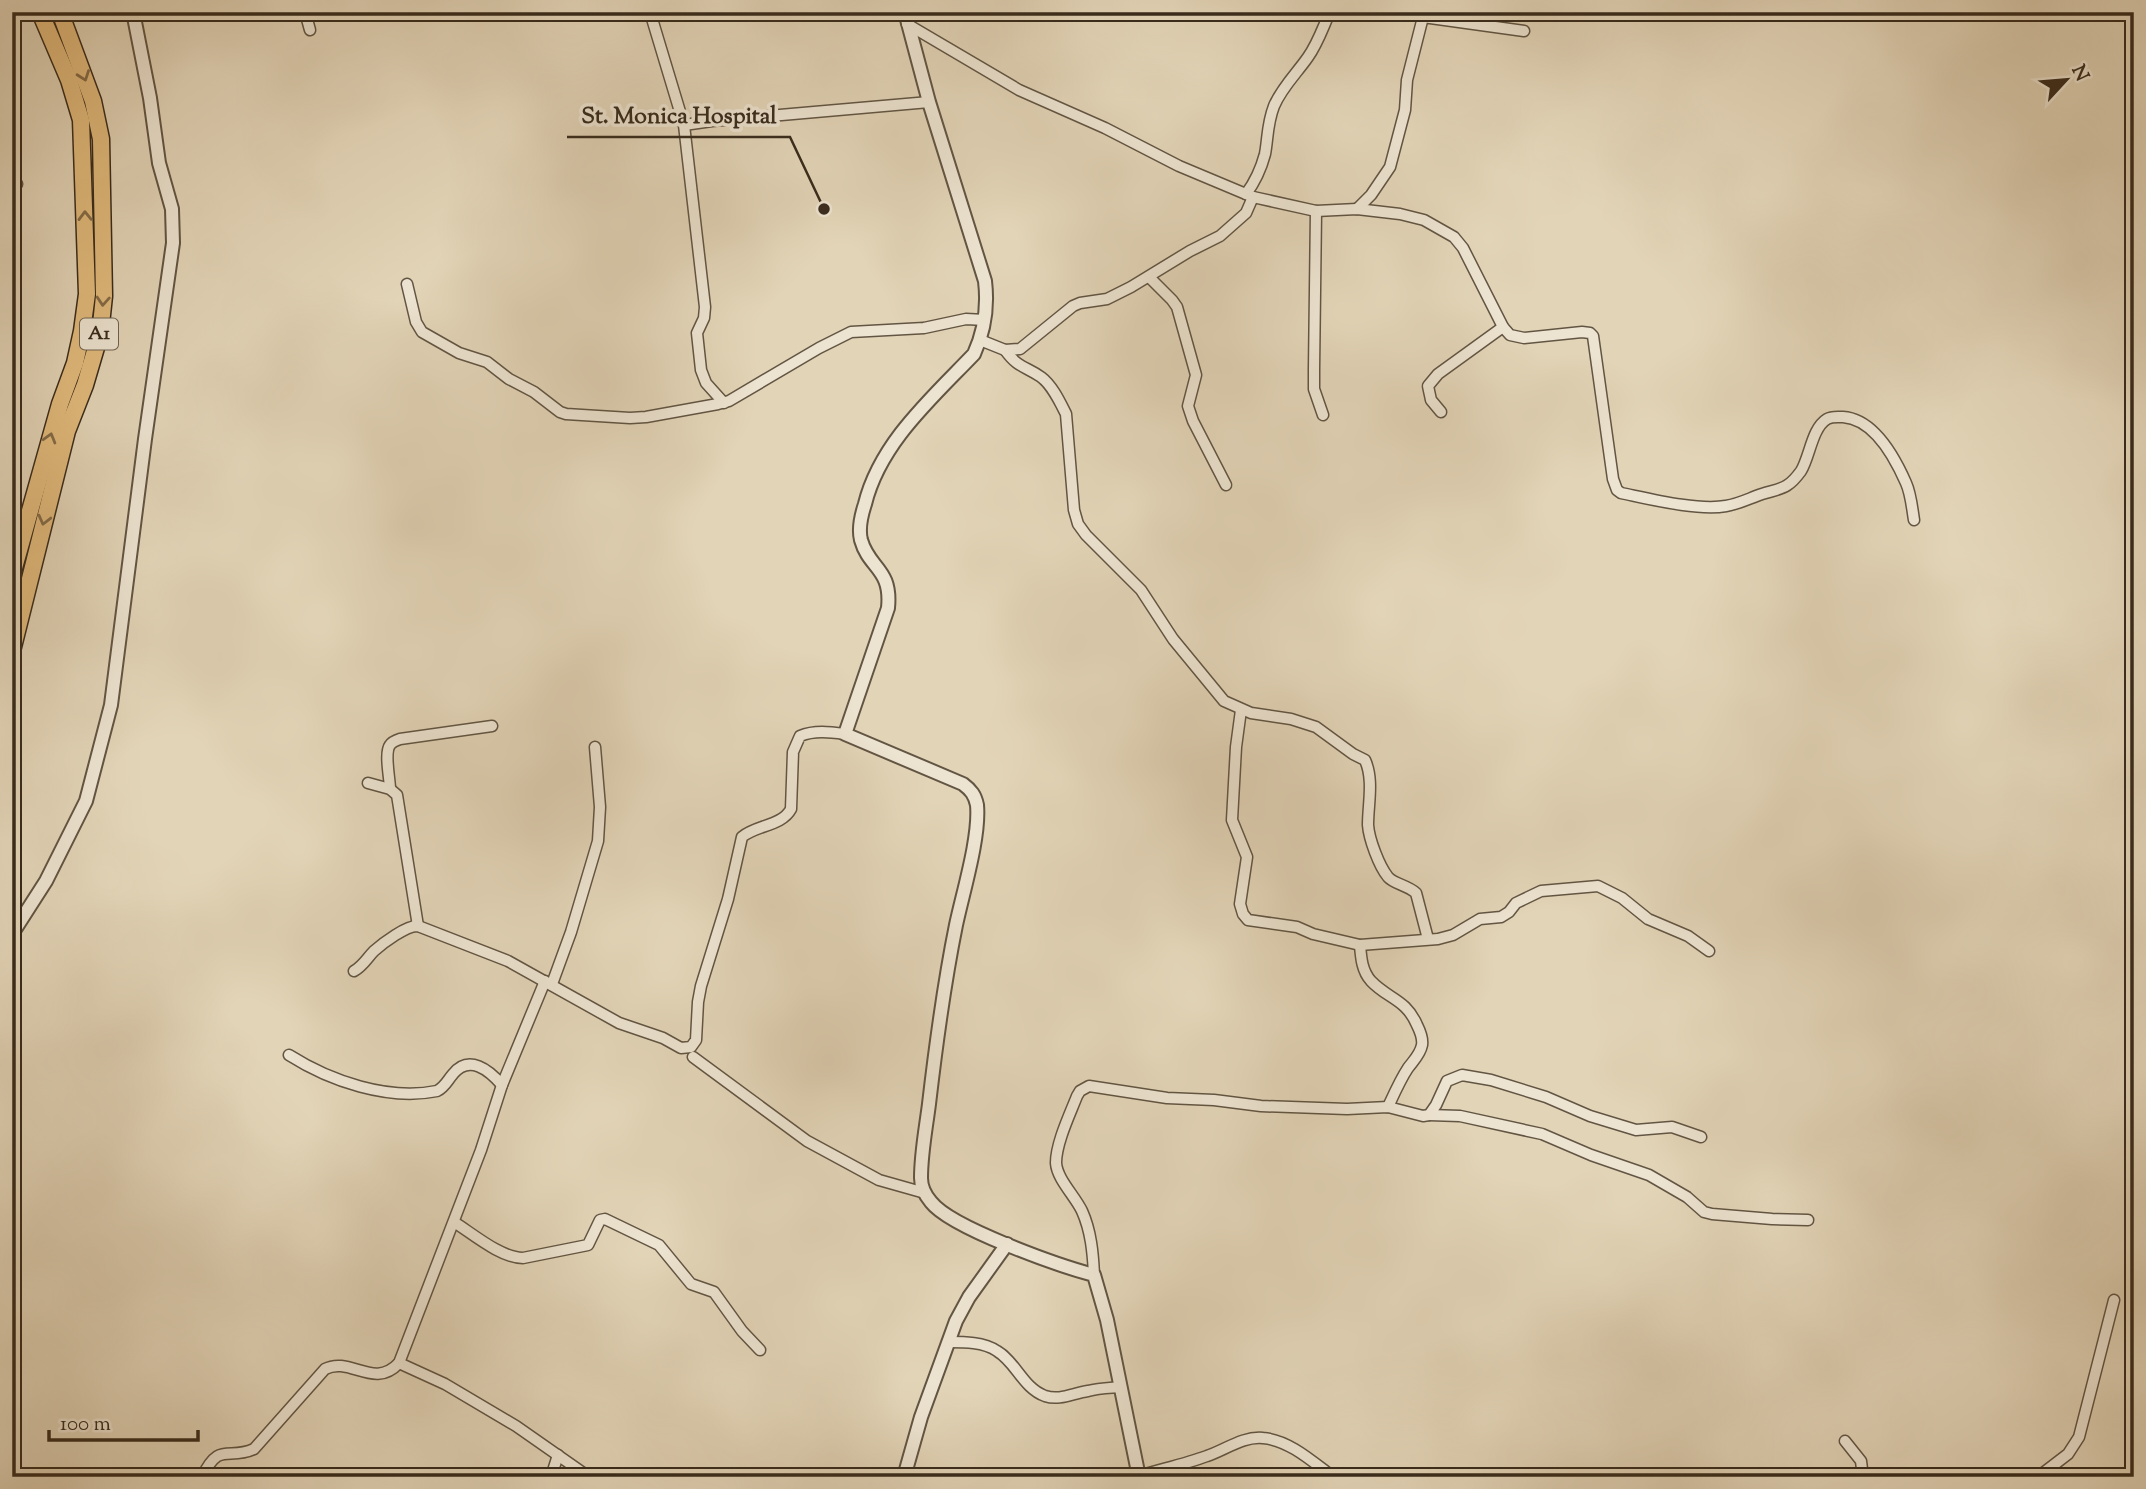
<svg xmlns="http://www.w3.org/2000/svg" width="2146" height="1489" font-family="'Sorts Mill Goudy',serif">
  <rect width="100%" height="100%" fill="#e2d4b7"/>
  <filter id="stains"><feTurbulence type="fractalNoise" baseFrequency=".00286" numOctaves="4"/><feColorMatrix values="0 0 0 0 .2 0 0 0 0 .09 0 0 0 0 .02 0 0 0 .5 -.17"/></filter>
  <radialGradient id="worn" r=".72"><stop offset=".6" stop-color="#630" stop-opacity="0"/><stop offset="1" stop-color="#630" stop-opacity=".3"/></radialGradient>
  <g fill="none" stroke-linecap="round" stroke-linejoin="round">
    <g stroke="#625543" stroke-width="13">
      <g id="minor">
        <polyline points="305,12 310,30"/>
        <polyline points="650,12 684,125 705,307 704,318 697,333 701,370 706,383 724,403"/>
        <path d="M 907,24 L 1019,90 L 1105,128 L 1179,166 L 1253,197 L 1316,211 L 1357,209 L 1400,214 L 1424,220 L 1454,237 L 1463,248 L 1503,327 L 1510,335 L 1524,338 L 1582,332 L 1590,333 L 1593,336 L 1613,479 L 1617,490 L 1621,493 C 1650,499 1698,511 1726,506 C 1739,504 1750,498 1762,494 C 1782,488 1788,489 1801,471 C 1810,456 1812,428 1827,419 C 1832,416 1838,417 1843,417 C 1874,419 1895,458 1906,483 C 1911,494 1912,508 1914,520"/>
        <polyline points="684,125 712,121 929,102"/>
        <polyline points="12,182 17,184"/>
        <path d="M 1246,194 C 1255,182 1261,169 1265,154 C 1268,138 1267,124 1274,106 C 1282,87 1297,73 1308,57 C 1318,43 1323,27 1330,12"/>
        <polyline points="1357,209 1371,195 1390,167 1405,110 1407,80 1423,17 1524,31"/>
        <polyline points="1316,211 1314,370 1314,389 1323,415"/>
        <polyline points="1149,277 1172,300 1177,307 1196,375 1188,406 1193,421 1226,485"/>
        <polyline points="407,284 416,322 422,332 459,353 487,362 509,379 534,392 560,412 566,414 630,418 646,417 718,404 729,401 819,348 851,332 924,328 966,319 985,320"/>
        <polyline points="980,340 1005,350 1020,349 1073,306 1080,303 1107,299 1131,287 1190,251 1220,236 1246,213 1253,197"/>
        <path d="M 1005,350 C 1018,368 1025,366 1041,377 C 1052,385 1060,402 1066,414 L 1074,510 L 1078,524 L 1086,535 L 1141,590 L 1173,639 L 1224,701 L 1251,713 L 1291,719 L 1316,727 L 1353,754 L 1365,760 C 1374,780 1368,804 1368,825 C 1369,839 1379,866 1388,877 C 1394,884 1407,885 1416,893 L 1428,939"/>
        <polyline points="1441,412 1431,400 1428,386 1438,374 1503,327"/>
        <polyline points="1241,710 1236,747 1232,820 1247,857 1240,904 1243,914 1248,920 1297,927 1313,934 1360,945 1438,939 1453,935 1480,919 1501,917 1509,912 1516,903 1541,891 1598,886 1622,898 1648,919 1688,936 1709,951"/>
        <polyline points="368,783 390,789 397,795 418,926"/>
        <path d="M 390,789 C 390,779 384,753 390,745 C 392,742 397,740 400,739 L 492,726"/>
        <path d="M 1360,945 C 1361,958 1362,971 1371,981 C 1388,999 1406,999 1417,1025 C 1420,1031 1423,1039 1422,1045 C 1420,1055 1413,1061 1408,1068 C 1400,1080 1394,1094 1388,1107"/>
        <path d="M 354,971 C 363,966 367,958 374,951 C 383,943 407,925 418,926 L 508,961 L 619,1023 L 663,1038 L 681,1048 L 691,1047 L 696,1040 L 698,1002 L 701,986 L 728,899 L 742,837 C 756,825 782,826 791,809 L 793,752 L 800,736 C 814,730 830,732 845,734"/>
        <polyline points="552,984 571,932 598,841 600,807 595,747"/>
        <path d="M 289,1055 C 330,1081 388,1101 437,1091 C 445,1087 447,1081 453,1074 C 469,1054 489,1070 502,1085"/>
        <polyline points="693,1057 807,1141 879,1180 925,1193"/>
        <polyline points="1429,1115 1460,1116 1542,1134 1591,1155 1649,1175 1687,1197 1704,1212 1712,1214 1772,1219 1808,1220"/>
        <path d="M 454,1222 C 473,1234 501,1258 523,1258 L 588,1245 L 600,1220 L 605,1219 L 659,1245 L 691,1284 L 714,1292 L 742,1331 L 760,1350"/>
        <path d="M 1094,1275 C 1093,1253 1091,1231 1082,1211 C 1075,1196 1057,1179 1056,1163 C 1056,1143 1070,1114 1077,1096 L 1080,1091 L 1089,1086 L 1167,1098 L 1214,1100 L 1261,1106 L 1347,1109 L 1388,1107 L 1423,1116 L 1429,1115 L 1436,1105 L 1447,1081 L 1462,1075 L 1491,1080 L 1546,1097 L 1590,1116 L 1636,1130 L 1672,1127 L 1701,1137"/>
        <path d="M 949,1342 C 964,1342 984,1342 997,1351 C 1016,1362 1023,1388 1045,1396 C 1060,1401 1073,1393 1088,1391 C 1099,1388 1110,1388 1121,1387"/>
        <polyline points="399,1363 445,1384 516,1426 589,1477"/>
        <polyline points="1845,1441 1861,1461 1863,1477"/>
        <path d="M 1139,1476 C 1162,1469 1185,1464 1207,1456 C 1225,1450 1243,1436 1263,1438 C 1289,1440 1313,1462 1333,1477"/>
        <path d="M 202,1477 C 220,1440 228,1461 254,1449 L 325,1369 C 350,1356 374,1390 399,1363 L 481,1150 L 502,1085 L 545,981"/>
        <polyline points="551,1477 558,1455"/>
        <polyline points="2038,1477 2068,1454 2079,1437 2114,1300"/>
      </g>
    </g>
    <g stroke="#625543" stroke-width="16">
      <g id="tertiary">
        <path d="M 905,12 L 929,102 L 985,281 C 988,306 985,330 974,354 C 932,398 880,443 865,504 C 861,516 858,528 861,540 C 869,569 892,568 888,608 L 845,734 L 963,784 C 971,790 975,795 977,805 C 980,837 963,892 956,925 C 944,984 936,1044 929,1104 C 926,1128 921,1153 921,1178 C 921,1186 925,1195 931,1202 C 951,1228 1060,1266 1094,1275 L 1107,1320 L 1139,1477"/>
        <polyline points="12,934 46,881 86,801 111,705 145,439 173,243 172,209 159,163 150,98 133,12"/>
        <polyline points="904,1477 921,1417 956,1321 969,1297 1007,1244"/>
      </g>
    </g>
    <g stroke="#382b1c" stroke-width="19">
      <g id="trunk">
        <polyline points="12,575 60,404 75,363 82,331 87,294 81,120 69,80 40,12"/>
        <polyline points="12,651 67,431 85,385 100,334 104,296 101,139 93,101 60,12"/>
      </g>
    </g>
    <use href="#minor" stroke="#ece3d0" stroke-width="10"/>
    <use href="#tertiary" stroke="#ece3d0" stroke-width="12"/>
    <use href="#trunk" stroke="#e1ba7c" stroke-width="16"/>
  </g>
  <defs><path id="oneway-chevron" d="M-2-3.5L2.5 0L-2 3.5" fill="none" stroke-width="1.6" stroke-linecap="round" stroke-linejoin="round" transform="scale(1.75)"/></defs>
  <g stroke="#846b47">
    <use href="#oneway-chevron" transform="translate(84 76) rotate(70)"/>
    <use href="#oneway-chevron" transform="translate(85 216) rotate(-91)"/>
    <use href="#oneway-chevron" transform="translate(103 301) rotate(94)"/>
    <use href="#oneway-chevron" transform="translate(50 438) rotate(-74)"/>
    <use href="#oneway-chevron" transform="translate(44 520) rotate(104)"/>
  </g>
  <g text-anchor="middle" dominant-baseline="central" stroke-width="7" stroke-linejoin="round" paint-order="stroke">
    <rect fill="#ece3d0" stroke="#6e6252" stroke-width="2" x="80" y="318.5" width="38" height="31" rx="5"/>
    <g font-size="19" font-weight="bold" fill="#382b1c">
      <text x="99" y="334">A1</text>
    </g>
  </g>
  <path fill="none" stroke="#382b1c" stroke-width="2.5" d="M824 209L790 137H567"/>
  <circle fill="#382b1c" stroke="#ece3d0" stroke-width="2.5" cx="824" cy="209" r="7"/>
  <g font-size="23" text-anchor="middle" font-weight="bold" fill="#382b1c" stroke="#ece3d0" stroke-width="7" stroke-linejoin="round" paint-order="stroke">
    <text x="679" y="123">St. Monica Hospital</text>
  </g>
  <rect width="2146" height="1489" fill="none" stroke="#e2d4b7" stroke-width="42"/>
  <rect x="14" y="14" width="2118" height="1461" fill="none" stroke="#382b1c" stroke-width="3.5"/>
  <rect x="21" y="21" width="2104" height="1447" fill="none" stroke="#382b1c" stroke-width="2"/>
  <g transform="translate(2066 80) rotate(64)" stroke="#ece3d0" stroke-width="5" paint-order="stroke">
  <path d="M0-5L12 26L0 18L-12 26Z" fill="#382b1c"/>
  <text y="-10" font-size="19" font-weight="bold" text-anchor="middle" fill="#382b1c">N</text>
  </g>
  <path d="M49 1430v10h149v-10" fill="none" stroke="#382b1c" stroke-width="3.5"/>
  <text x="60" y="1430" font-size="21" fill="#382b1c" stroke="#ece3d0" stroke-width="5" paint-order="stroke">100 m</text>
  <rect width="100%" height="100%" filter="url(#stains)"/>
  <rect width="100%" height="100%" fill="url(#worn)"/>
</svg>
